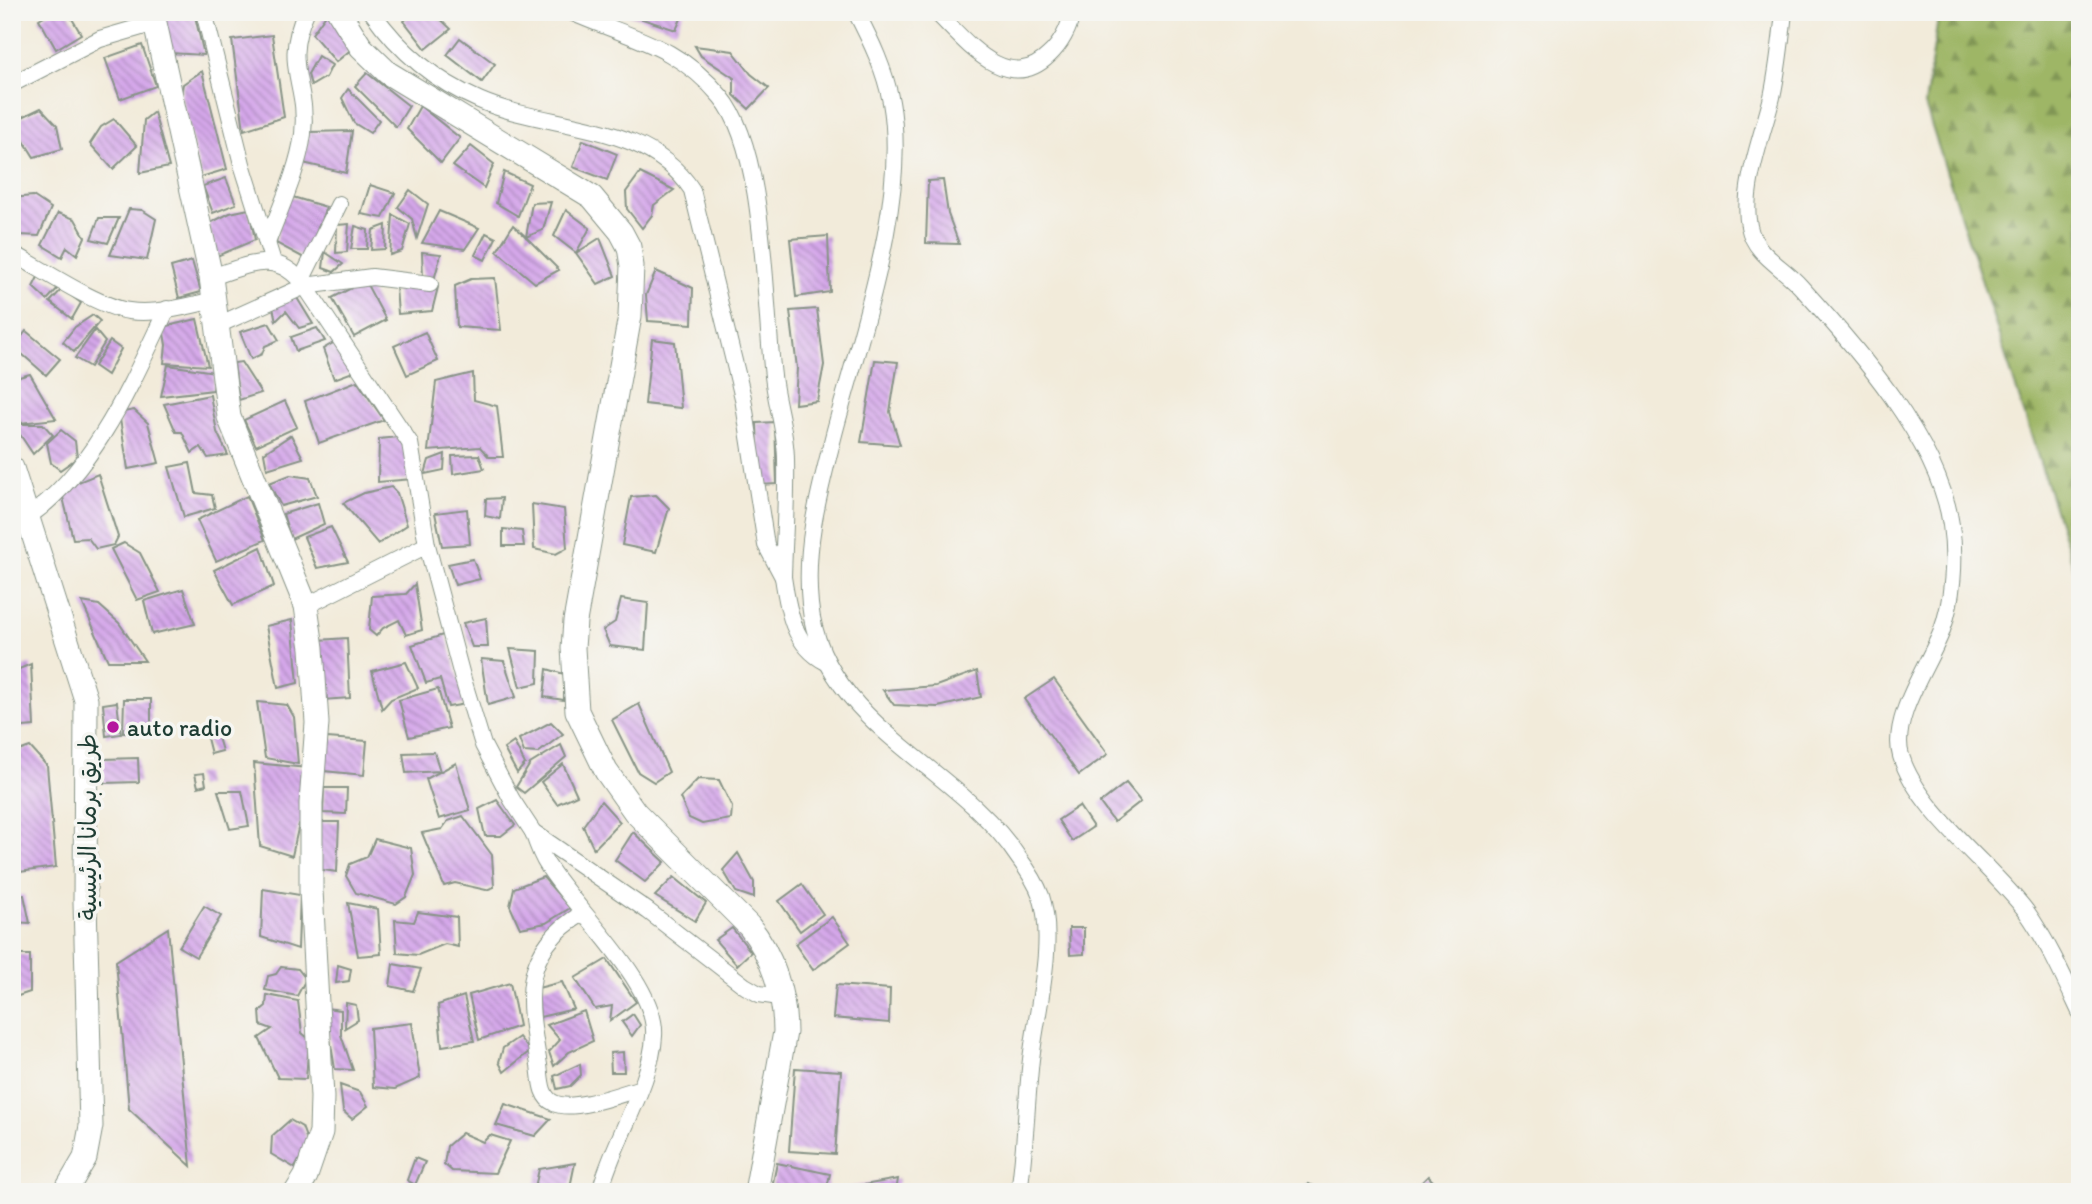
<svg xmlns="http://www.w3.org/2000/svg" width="2092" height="1204" font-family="Itim,'Playpen Sans Arabic',sans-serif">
  <defs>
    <pattern id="forest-firs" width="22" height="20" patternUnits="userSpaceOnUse" patternTransform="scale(1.75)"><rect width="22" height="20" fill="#9eb666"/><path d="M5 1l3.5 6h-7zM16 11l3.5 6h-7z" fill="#809555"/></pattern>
    <pattern id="building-back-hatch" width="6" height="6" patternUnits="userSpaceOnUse" patternTransform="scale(1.75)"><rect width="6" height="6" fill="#d5a7ea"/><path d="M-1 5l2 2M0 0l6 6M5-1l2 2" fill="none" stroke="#ac89be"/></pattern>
  </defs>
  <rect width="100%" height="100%" fill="#f6f6f2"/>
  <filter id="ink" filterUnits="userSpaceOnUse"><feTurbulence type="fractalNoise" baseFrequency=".0143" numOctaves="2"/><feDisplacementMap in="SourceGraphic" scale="14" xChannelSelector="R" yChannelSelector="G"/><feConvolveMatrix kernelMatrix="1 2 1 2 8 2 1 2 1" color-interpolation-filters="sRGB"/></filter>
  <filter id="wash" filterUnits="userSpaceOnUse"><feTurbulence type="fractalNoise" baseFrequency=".00686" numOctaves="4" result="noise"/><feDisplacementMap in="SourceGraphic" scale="28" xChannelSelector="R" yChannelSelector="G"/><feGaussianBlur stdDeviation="1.57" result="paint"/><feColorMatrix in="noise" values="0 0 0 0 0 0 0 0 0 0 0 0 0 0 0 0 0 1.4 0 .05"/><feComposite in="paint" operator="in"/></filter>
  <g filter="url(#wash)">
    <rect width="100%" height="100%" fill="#f2ebda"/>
    <polygon fill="url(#forest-firs)" stroke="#5e7a4d" stroke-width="2" points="1939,12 2080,12 2080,587 1925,105"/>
    <g id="blocks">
      <g fill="url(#building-back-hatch)">
        <polygon points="51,12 68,12 81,34 56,49 39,19"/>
        <polygon points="158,12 194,12 204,55 170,53"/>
        <polygon points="413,12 433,12 451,29 426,49 404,21"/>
        <polygon points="621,12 684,12 676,30"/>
        <polygon points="327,13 354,47 336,62 312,34"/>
        <polygon points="272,35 284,117 244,130 232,40"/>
        <polygon points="460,38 495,64 482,82 447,55"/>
        <polygon points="142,45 156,86 120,99 105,58"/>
        <polygon points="695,46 733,51 751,74 769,88 749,109 734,95 734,78 701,56"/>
        <polygon points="318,56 332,65 326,77 311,86 308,74"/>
        <polygon points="202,71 227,169 201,177 181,95 183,84"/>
        <polygon points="367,73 409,106 396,127 355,86"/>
        <polygon points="348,89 379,120 370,133 354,123 342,98"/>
        <polygon points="420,106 460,138 441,163 407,129"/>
        <polygon points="41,108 57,125 62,149 34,157 12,122"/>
        <polygon points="154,112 169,167 140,173 144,120"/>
        <polygon points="114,119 137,146 113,169 90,144 101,127"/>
        <polygon points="352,131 346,173 303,163 309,132"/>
        <polygon points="583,140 617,154 607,180 573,167"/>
        <polygon points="471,146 494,164 484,188 453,166"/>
        <polygon points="504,172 530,184 518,216 496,203"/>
        <polygon points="640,173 674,190 654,205 652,215 642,228 627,209 626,192"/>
        <polygon points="226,178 236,204 213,213 203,186"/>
        <polygon points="943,180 948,214 959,244 926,243 928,181"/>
        <polygon points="370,185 395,193 383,218 361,214"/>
        <polygon points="410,190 428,204 417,238 412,219 398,207"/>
        <polygon points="286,195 326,207 306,259 276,243"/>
        <polygon points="33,196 51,208 39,236 20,235 12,231 12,198"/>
        <polygon points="551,202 543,230 526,237 532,203"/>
        <polygon points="129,209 142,210 156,219 147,260 110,255"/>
        <polygon points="249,209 255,240 217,256 208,224 230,213"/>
        <polygon points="566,210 590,228 576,253 600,238 615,276 598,284 576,253 554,236"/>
        <polygon points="439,211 479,228 465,249 422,243"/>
        <polygon points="58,213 75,219 85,237 77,255 67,247 62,257 42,245"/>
        <polygon points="393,215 410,224 402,251 390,255"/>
        <polygon points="99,218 119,218 108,243 91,239"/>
        <polygon points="349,224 347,252 336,253 337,225"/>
        <polygon points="386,225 385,249 371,250 373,230"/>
        <polygon points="513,225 524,235 559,270 535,283 497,251"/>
        <polygon points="355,226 368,230 367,249 351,249"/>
        <polygon points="486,233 496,238 485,260 475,255"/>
        <polygon points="828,236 830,292 796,297 790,239"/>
        <polygon points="325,252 343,264 334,272 323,268"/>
        <polygon points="422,252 441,254 434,280 423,277"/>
        <polygon points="192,261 201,292 179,298 171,267"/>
        <polygon points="656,271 693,288 692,324 648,321 646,295"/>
        <polygon points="39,275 60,286 47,300 33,287"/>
        <polygon points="495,278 501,330 457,327 455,286 471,279"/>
        <polygon points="365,281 386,320 354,337 332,298"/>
        <polygon points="413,284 438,287 432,311 398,314 396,287"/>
        <polygon points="62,289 81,303 72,319 50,302"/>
        <polygon points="297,298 313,324 299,328 286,311 276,321 272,303"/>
        <polygon points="817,309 824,365 817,401 795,404 797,368 790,311"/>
        <polygon points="93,315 100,321 74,352 63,342 75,327"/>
        <polygon points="197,319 208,366 164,363 166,345 163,327"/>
        <polygon points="269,323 279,340 265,346 262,354 251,359 240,332"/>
        <polygon points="317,328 325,341 296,351 291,337"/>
        <polygon points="95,330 105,342 90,367 75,358"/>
        <polygon points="26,331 60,359 46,375 14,347"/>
        <polygon points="425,332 438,361 407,375 394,346"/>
        <polygon points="652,339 675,342 681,408 645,404"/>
        <polygon points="110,341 121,349 107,375 94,366"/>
        <polygon points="335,342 353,372 334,379 323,349"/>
        <polygon points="875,360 898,362 890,412 900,445 861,442"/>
        <polygon points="241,362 261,393 239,400 234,363"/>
        <polygon points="168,365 215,372 213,390 161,396"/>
        <polygon points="473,373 474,400 497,406 503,457 489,457 480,447 428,451 436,382"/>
        <polygon points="30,374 56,419 20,423 12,412 12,379"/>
        <polygon points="357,381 384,420 319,443 305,401"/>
        <polygon points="210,395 217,432 228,455 208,458 201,447 192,453 182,432 176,432 164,404"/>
        <polygon points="285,401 297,427 256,446 244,420"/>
        <polygon points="134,410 148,423 159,463 128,469 119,413"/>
        <polygon points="775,422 777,484 759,485 757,423"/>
        <polygon points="13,424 43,424 53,435 33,454"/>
        <polygon points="61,430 75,441 77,458 60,470 51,463 47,443"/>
        <polygon points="291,435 303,458 267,469 264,453"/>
        <polygon points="398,437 405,451 412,479 378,482 379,439"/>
        <polygon points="445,454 444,470 425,474 429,460"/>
        <polygon points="479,455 484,469 453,474 452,456"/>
        <polygon points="190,463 196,493 212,495 215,508 184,517 169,467"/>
        <polygon points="98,474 118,537 114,545 96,549 88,538 73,539 61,489"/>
        <polygon points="290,475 310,478 317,496 281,506 269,483"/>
        <polygon points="391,487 397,493 407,525 378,544 343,503 364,493"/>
        <polygon points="656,495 669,508 656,552 622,545 631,497"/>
        <polygon points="247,496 265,540 216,561 197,520"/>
        <polygon points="502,498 500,519 485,516 486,499"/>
        <polygon points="318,503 324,524 291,539 283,514"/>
        <polygon points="532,504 564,509 567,548 556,554 534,549"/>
        <polygon points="467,509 470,544 442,546 435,513"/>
        <polygon points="331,527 348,562 317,568 304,537"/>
        <polygon points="503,529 522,531 524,546 503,546"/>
        <polygon points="124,543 140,553 160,592 137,600 111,549"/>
        <polygon points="261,547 274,586 233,605 214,570"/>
        <polygon points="473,559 480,579 455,585 448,564"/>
        <polygon points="415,584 422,630 406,635 399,620 383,628 376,636 369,630 372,596 406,594"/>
        <polygon points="183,589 195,624 152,634 144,601"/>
        <polygon points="621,599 648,603 645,650 610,646 603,630 615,622"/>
        <polygon points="82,602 99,605 119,623 145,661 108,661"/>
        <polygon points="486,618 488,647 472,647 463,623"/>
        <polygon points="292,620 298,683 278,688 266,626"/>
        <polygon points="446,634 466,704 448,707 440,679 426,683 412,645"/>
        <polygon points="347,638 350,698 322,700 319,640"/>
        <polygon points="510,649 539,651 538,683 520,687"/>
        <polygon points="481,659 504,661 516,697 488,705"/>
        <polygon points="406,662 418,688 391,699 382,709 372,671"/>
        <polygon points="31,664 34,726 12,728 12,672"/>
        <polygon points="547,669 564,674 564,700 544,697"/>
        <polygon points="977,671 981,697 938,707 894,705 883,690 936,686"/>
        <polygon points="1054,679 1108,754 1079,775 1024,699"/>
        <polygon points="438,689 449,728 409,737 399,700"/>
        <polygon points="124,699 151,699 151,732 123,732"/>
        <polygon points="117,702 121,734 106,736 103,704"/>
        <polygon points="257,702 287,705 294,717 298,764 265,758"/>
        <polygon points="639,704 669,772 654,782 638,772 612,720"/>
        <polygon points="551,722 563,734 538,753 524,752 519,739"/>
        <polygon points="217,734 222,751 211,754 207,738"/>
        <polygon points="327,738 367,741 364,775 324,771"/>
        <polygon points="514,742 525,764 517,773 504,749"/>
        <polygon points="561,745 566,757 524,793 516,787 530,764"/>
        <polygon points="30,747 47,766 56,867 12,873 13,753"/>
        <polygon points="434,752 440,771 406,773 403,753"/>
        <polygon points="138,758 139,782 104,783 103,759"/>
        <polygon points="254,763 308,768 310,821 299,824 292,856 260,846"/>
        <polygon points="456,763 470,810 439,819 426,779"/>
        <polygon points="563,764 577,795 557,804 541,782"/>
        <polygon points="204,773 206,785 198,787 195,774"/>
        <polygon points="698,779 719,780 732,807 731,819 702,824 689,818 680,798"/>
        <polygon points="1126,783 1141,801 1114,822 1100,803"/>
        <polygon points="324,788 347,788 346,814 323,813"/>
        <polygon points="218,791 242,791 249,826 230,829"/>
        <polygon points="497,800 515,825 501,836 485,836 479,809"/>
        <polygon points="601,801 620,822 594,849 583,826"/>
        <polygon points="1079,806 1093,827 1072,841 1058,820"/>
        <polygon points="463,816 492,855 494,887 486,890 455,883 444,886 422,833 442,829 448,821"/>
        <polygon points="320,822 339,822 337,872 316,869"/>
        <polygon points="633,832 665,862 645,882 615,860"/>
        <polygon points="375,839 411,848 415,875 406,897 396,904 356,893 346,876 350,864 367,857"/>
        <polygon points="738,853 754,882 754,898 736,892 723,870"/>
        <polygon points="543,877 570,908 546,923 520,928 510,906 514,888"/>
        <polygon points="674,877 706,903 695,921 655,896"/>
        <polygon points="802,884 823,914 800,931 779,901"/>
        <polygon points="263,889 300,895 298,949 261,937"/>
        <polygon points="12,895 24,895 30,923 12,922"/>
        <polygon points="348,903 378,909 381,954 358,956"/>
        <polygon points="204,906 221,916 196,957 179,947"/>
        <polygon points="418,912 457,917 458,947 445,944 418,955 397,953 395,920 414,922"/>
        <polygon points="832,917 850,943 813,970 795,944"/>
        <polygon points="168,928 191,1166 129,1109 116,961"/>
        <polygon points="732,928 751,952 737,965 715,940"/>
        <polygon points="1069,928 1084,928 1084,954 1070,955"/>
        <polygon points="12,955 30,955 30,992 12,998"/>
        <polygon points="607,959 636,1002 610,1021 612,1006 595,1009 575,978"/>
        <polygon points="393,964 421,969 413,991 390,986"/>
        <polygon points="338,965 351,969 349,981 336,983"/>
        <polygon points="281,967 298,969 306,979 297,996 265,990 268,976 276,974"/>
        <polygon points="562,982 574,1009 540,1017 538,988"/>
        <polygon points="510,983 519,1026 479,1040 469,995"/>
        <polygon points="836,985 890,989 889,1023 833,1018"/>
        <polygon points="267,995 298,1001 302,1033 309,1039 306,1079 278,1078 259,1038 272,1029 261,1025 260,1011 266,1006"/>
        <polygon points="464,996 474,1041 442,1046 438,1005"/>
        <polygon points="346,1003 356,1005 358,1020 345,1028"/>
        <polygon points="325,1008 341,1010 341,1035 353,1070 335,1069"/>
        <polygon points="584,1011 593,1041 569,1052 554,1066 549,1052 560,1040 547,1025"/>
        <polygon points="633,1014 640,1025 632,1036 622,1022"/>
        <polygon points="412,1023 420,1078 395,1089 373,1087 370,1028"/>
        <polygon points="519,1037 530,1051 504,1072 499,1062 503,1048"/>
        <polygon points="623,1052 624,1072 611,1072 610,1053"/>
        <polygon points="580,1064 581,1075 570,1086 557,1089 554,1076"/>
        <polygon points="795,1068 841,1071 835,1154 789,1151"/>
        <polygon points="340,1085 360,1092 368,1106 352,1119 343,1111"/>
        <polygon points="505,1104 551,1119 535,1136 496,1125"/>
        <polygon points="290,1120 302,1127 308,1143 295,1168 271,1154 272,1136"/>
        <polygon points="462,1133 483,1142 490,1135 510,1141 495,1173 452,1171 444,1164 447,1146"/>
        <polygon points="415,1158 425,1162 415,1185 407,1180"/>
        <polygon points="575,1163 569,1192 534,1192 539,1169"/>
        <polygon points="777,1163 830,1174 826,1192 771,1192"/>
        <polygon points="1428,1176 1443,1192 1412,1192"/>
        <polygon points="898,1179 896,1192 845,1192 846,1188"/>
        <polygon points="1308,1184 1323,1189 1322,1192 1306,1192"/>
      </g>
    </g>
  </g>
  <g filter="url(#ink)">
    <use href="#blocks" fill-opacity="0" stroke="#889487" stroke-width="2"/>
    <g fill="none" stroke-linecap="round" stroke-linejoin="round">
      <g stroke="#889487" stroke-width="18">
        <g id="street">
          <polyline points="204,12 242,164 273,262"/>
          <path d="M 372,12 C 400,52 435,81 479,100 C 547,130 647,120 692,190 L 743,398 L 766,545 L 783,577"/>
          <path d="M 571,12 C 629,38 677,44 721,97 C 766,150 764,304 773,376 C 776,404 786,431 786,460 C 787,499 784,538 783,577 C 788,610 793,645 826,662"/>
          <path d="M 856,12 C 871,41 885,70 891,102 C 909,202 858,340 833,438 C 819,493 804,546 810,604 C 822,725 958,765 1018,857 C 1027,869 1036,882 1041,896 C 1057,945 1034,1019 1030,1069 C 1026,1110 1025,1151 1019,1192"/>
          <path d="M 936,12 C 965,40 1007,96 1049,55 C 1060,45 1070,28 1072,12"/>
          <path d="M 1784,12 C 1781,41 1778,69 1772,97 C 1763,134 1741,189 1749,226 C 1754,254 1783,267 1800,286 C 1856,347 1939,441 1951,525 C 1956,558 1953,601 1941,633 C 1928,666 1890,719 1901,756 C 1917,810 1992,866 2026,911 C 2048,942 2064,978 2080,1012"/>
          <polyline points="12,84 100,39 155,23"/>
          <path d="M 267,243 C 280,208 298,171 303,134 C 309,83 281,67 306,12"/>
          <path d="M 12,253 C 42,269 98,307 129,311 C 156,315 188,306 214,300"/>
          <path d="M 211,277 C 250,265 276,248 305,286 L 410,443 L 427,545 L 462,676 L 483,745 L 512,800 L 533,832 L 648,911 L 745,986 L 759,994 L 780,997"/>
          <polyline points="301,281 339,204"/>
          <polyline points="218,325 305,286 372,277 430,284"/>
          <path d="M 28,517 C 96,469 132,382 167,309"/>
          <polyline points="306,606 427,545"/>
          <path d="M 533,832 C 537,844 541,856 548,866 C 575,910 658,984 654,1036 C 652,1083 612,1143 600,1192"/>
          <path d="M 583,913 C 518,952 528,1000 539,1065 C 541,1078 540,1097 554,1103 C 572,1112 618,1095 638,1089"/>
        </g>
      </g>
      <g stroke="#889487" stroke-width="25">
        <g id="secondary">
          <polyline points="149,12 155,23 211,277 229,417 306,606 312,648 317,723 311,803 311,890 322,1097 321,1132 306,1176 296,1192"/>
          <path d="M 339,12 L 361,47 L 388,73 L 592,197 L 621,232 L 629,247 L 632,266 L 630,316 L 575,621 L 573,648 L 577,711 L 606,771 L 635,812 L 749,926 C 772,954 785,995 785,1032 L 756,1192"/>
          <polyline points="12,468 86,700 85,903 91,1126 85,1158 65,1192"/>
        </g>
      </g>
      <use href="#street" stroke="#fff" stroke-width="16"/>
      <use href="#secondary" stroke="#fff" stroke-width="23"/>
    </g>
  </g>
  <circle fill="#b5179e" stroke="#f6f6f2" stroke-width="2.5" cx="113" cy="727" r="7"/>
  <g text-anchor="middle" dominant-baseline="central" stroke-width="7" stroke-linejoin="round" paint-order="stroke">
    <g font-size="24" fill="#1f3d34" stroke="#f6f6f2" text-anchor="start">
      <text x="127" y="727">auto radio</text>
    </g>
    <g font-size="24" fill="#1f3d34" stroke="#f6f6f2">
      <text transform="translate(87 827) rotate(-90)">طريق برمانا الرئيسية</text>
    </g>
  </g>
  <rect width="2092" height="1204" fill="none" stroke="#f6f6f2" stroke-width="42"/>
</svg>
